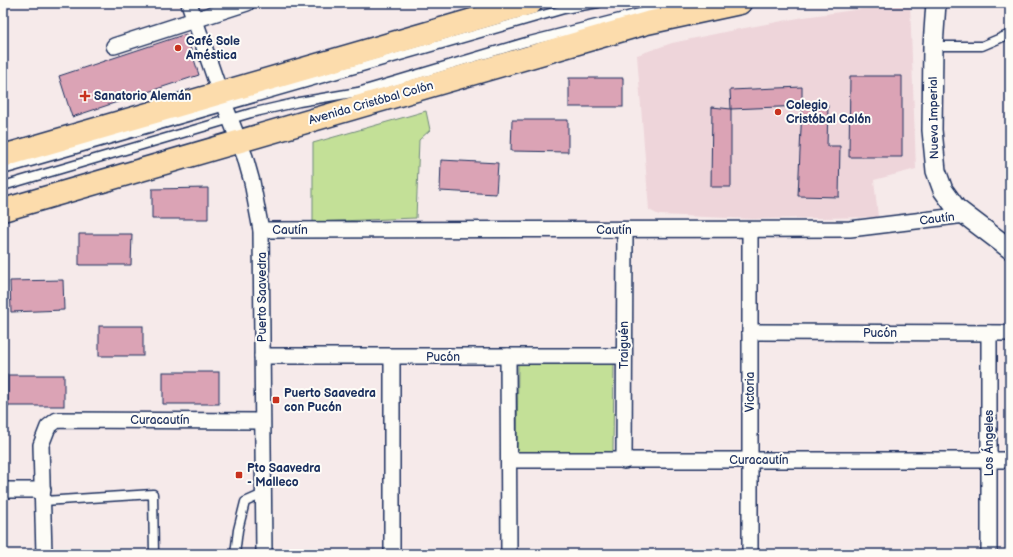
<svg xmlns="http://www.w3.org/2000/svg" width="1013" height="557" font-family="'Balsamiq Sans',sans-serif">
  <rect width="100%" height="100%" fill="#f6eaea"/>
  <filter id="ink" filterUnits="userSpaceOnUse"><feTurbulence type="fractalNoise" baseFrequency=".025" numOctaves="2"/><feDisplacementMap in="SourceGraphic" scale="8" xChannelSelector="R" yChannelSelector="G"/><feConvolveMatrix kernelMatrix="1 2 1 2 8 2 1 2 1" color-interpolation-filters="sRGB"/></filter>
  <g filter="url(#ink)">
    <polygon fill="#eed5da" points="904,3 910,3 916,169 874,180 878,217 752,219 659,215 649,210 637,55 672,43 734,30 804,17"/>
    <g fill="#c3e097" stroke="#6f887a">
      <polygon points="426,111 430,130 419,140 416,218 313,222 313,143"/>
      <polygon points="518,362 614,363 613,453 517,453"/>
    </g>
    <g fill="#dba3b5" stroke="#1b2f5e">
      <polygon points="186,34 199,75 72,117 59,76"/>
      <polygon points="850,76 902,76 902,157 849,157"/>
      <rect x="569" y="78" width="54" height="29"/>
      <polygon points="802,87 802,106 731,109 730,90"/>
      <polygon points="828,105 827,146 840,146 839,197 798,196 802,106"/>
      <polygon points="712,107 731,109 731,187 711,187"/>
      <polygon points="512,120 568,120 568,152 511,151"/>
      <polygon points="441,160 498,163 496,194 440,191"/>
      <polygon points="208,188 208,219 152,219 152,189"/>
      <polygon points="79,234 132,234 131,265 79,265"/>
      <polygon points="63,280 64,310 11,312 10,281"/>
      <rect x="99" y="326" width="44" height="30"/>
      <rect x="163" y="372" width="56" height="32"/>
      <rect x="8" y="375" width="56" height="31"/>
    </g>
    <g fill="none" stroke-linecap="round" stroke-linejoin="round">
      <g stroke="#1b2f5e" stroke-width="11">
        <g id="service">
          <polyline points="933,46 982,46 1010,34"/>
          <polyline points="3,170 564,9 598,3"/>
          <polyline points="3,186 251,113 299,102 358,92 526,42 679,3"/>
          <polyline points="44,501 153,494 154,554"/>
          <polyline points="235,554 238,530 245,502 263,494"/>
        </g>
      </g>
      <g stroke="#1b2f5e" stroke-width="18">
        <g id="minor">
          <polyline points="189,3 220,93 245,157 252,182 261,230 264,554"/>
          <polyline points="114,46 247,3"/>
          <polyline points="261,230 850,229 965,215"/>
          <polyline points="750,230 750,554"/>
          <polyline points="750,332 1010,333"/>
          <polyline points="989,333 989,554"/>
          <polyline points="262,356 624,356"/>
          <polyline points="508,356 509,554"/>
          <polyline points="392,357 392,554"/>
          <polyline points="509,460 1010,460"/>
          <polyline points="624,461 625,230"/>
          <polyline points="3,490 43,490"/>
          <polyline points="44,554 41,445 48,427 57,420 262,421"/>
        </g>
      </g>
      <g stroke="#1b2f5e" stroke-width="22">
        <polyline id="tertiary" points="936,3 933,46 932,130 936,171 943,190 956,208 1010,249"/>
      </g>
      <g stroke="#1b2f5e" stroke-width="25">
        <g id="primary">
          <polyline points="3,156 531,3"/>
          <polyline points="3,210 647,23 740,3"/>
        </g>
      </g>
      <use href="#service" stroke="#fdfcf7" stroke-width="8"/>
      <use href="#minor" stroke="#fdfcf7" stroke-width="15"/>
      <use href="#tertiary" stroke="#fdfcf7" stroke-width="19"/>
      <use href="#primary" stroke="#fcdcac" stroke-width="22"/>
    </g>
  </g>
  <g fill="#c8321e" stroke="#fdfcf7" stroke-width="1.5">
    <circle cx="178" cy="48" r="4"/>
    <path d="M83 90h4v4h4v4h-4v4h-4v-4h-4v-4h4z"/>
    <circle cx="778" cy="112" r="4"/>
    <rect x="272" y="396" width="8" height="8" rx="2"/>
    <rect x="235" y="471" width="8" height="8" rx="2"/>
  </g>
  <g text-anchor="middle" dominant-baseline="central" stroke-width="4" stroke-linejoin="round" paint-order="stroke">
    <g font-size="12" font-weight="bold" fill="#1b2f5e" stroke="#fdfcf7" text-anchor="start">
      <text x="186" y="41">Café Sole<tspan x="186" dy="14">Améstica</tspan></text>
      <text x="94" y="96">Sanatorio Alemán</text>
      <text x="786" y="105">Colegio<tspan x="786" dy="14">Cristóbal Colón</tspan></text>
      <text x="284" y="393">Puerto Saavedra<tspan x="284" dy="14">con Pucón</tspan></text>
      <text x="247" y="468">Pto Saavedra<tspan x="247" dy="14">- Malleco</tspan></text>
    </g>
    <g font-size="12" fill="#1b2f5e" stroke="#fdfcf7">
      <text transform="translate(371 103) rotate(-16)">Avenida Cristóbal Colón</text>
      <text transform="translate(934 118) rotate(-91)">Nueva Imperial</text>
      <text transform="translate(937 219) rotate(-7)">Cautín</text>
      <text x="290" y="230">Cautín</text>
      <text x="614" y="230">Cautín</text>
      <text transform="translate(262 297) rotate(-90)">Puerto Saavedra</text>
      <text x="880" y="333">Pucón</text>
      <text transform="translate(624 345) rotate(-90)">Traiguén</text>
      <text x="443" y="357">Pucón</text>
      <text transform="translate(750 392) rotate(-90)">Victoria</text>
      <text x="160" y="420">Curacautín</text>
      <text transform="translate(989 443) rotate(-90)">Los Ángeles</text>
      <text x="759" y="460">Curacautín</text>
    </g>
  </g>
  <rect width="1013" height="557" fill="none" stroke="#fdfcf7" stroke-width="16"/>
  <rect x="8" y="8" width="997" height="541" fill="none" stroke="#1b2f5e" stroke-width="1.5" filter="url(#ink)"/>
</svg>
